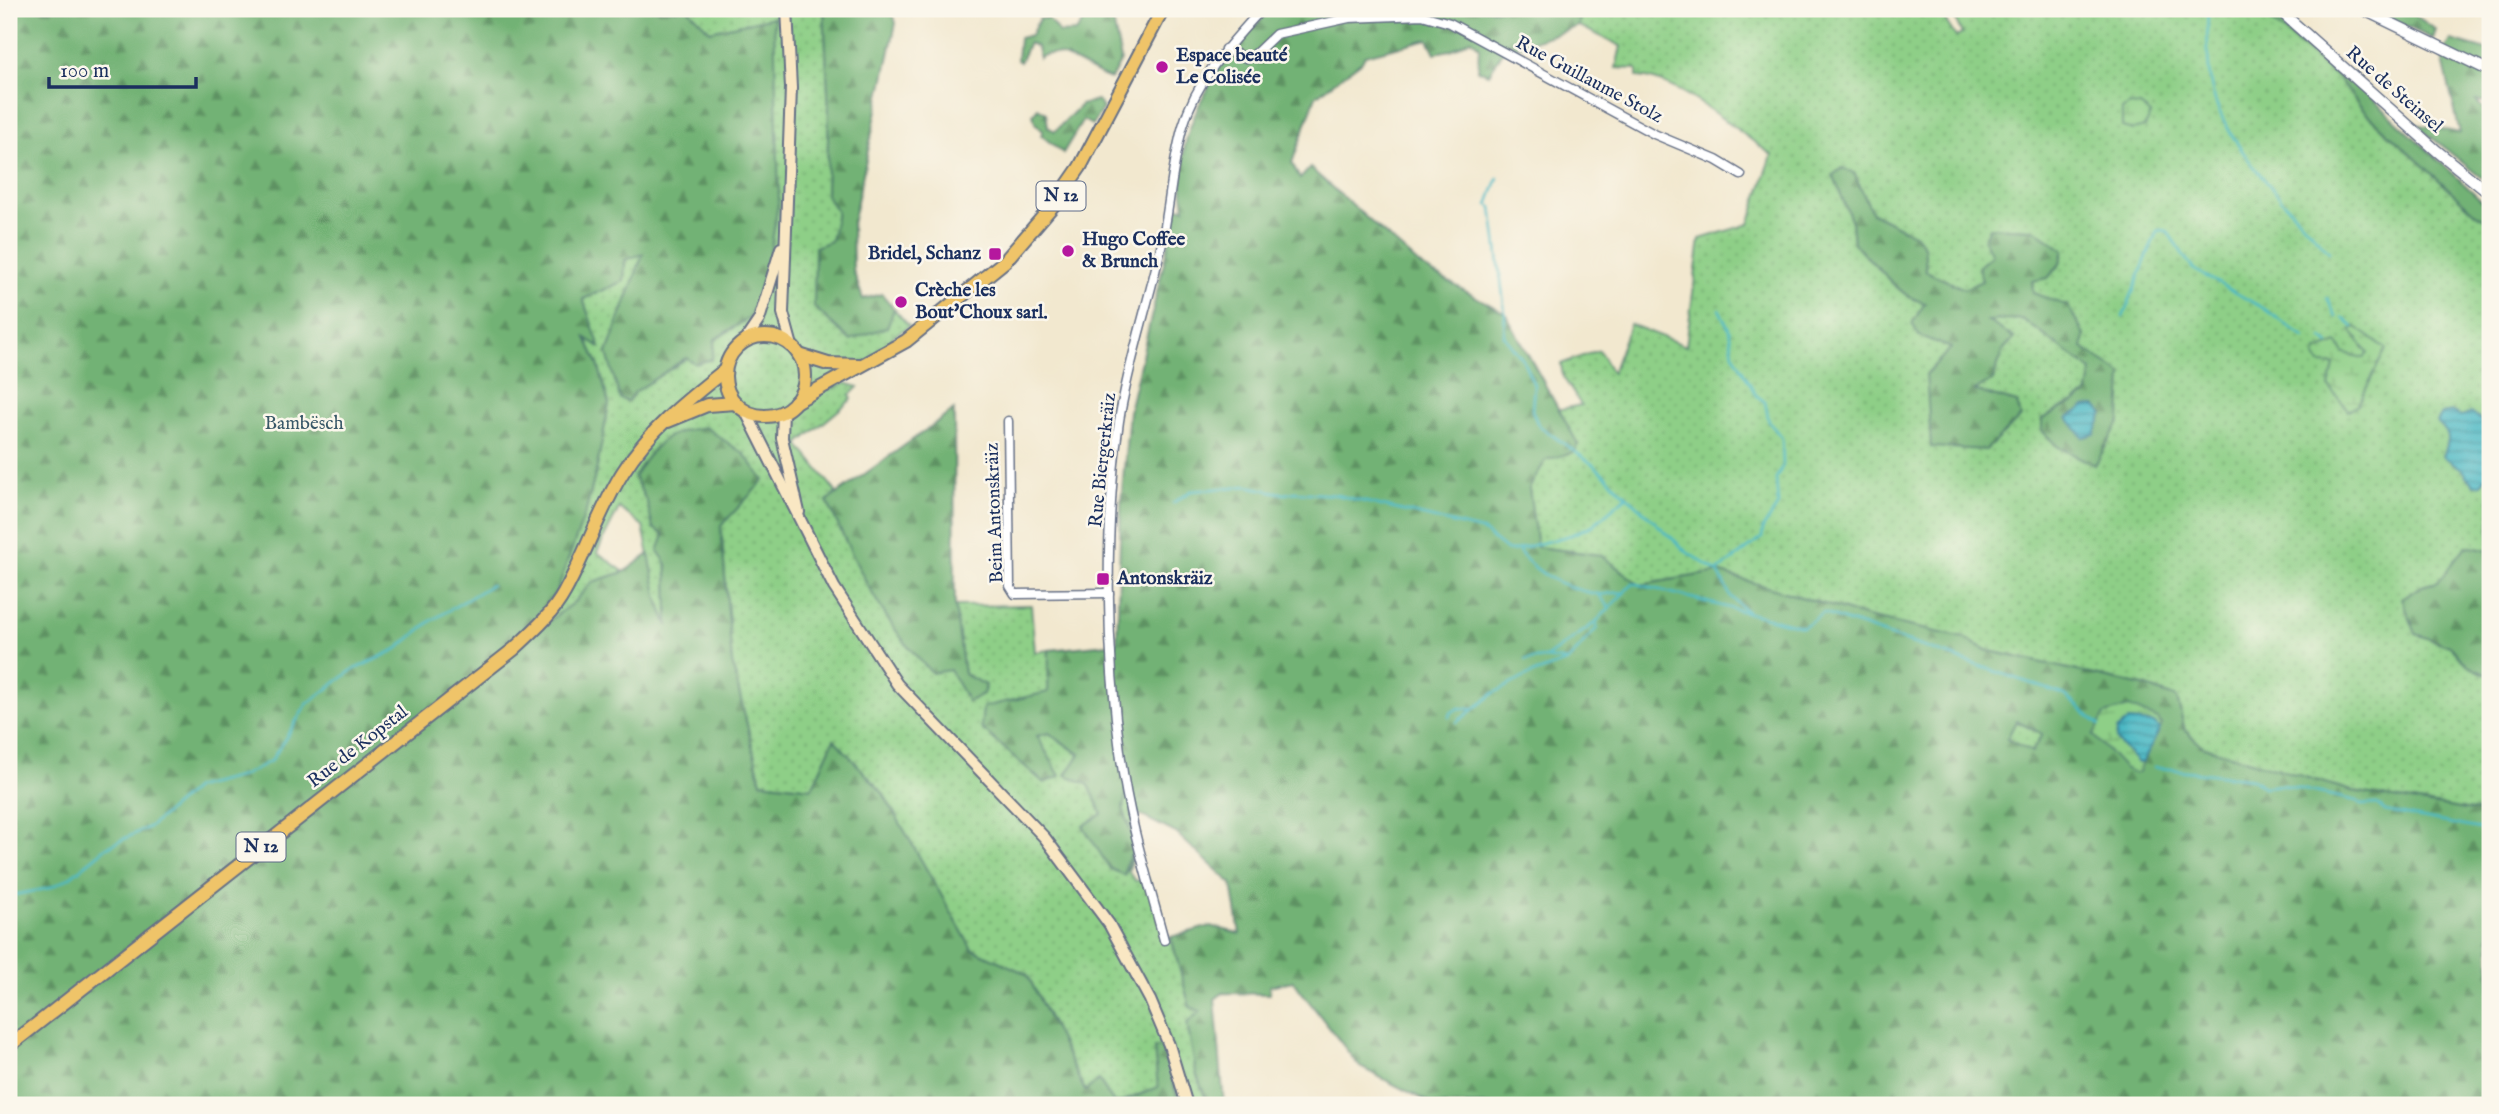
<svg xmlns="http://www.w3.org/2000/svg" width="2499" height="1114" font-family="'IM FELL English',serif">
  <defs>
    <pattern id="grass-dots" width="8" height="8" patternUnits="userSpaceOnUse" patternTransform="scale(1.75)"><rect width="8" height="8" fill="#8ecf87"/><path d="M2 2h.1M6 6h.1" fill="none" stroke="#7ab277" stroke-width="1.8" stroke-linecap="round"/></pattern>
    <pattern id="forest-firs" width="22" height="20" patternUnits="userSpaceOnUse" patternTransform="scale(1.75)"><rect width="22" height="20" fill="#72b274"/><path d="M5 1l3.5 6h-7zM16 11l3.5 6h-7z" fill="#5d9162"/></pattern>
    <pattern id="wetland-marsh" width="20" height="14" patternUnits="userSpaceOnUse" patternTransform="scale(1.75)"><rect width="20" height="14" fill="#8ecf87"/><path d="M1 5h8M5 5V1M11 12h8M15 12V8" fill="none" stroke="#7ab277"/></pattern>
    <pattern id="water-rules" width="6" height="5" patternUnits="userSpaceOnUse" patternTransform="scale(1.75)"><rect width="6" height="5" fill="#4bb9c5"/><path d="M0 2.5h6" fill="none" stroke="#3e97a3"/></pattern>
  </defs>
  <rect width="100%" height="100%" fill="#fbf7ec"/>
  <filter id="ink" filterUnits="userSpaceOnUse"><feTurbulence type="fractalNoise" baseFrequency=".0143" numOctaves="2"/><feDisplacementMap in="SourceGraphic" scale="14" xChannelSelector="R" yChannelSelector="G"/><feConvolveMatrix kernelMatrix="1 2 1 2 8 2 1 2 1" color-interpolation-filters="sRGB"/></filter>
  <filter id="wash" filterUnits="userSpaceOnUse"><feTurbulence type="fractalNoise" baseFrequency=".00686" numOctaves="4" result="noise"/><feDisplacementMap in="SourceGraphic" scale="28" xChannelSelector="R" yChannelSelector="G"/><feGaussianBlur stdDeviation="1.57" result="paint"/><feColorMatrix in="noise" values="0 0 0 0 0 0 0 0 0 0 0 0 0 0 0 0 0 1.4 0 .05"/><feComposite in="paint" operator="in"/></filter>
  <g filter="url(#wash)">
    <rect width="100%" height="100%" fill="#f2e8cf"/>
    <g fill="url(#grass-dots)" stroke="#547f72" stroke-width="2" fill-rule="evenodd">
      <polygon points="688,9 824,9 829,113 826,195 837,211 831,242 815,248 887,327 894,309 909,326 892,337 890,351 828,390 846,383 858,387 850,395 852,399 798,444 836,492 827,501 950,669 964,674 955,606 1031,605 1035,652 1049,650 1049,693 1037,736 1049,733 1080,755 1089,785 1102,814 1083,826 1124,875 1136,846 1123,808 1126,788 1138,814 1131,812 1138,847 1128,871 1135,881 1148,879 1164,939 1171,937 1190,1007 1201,1011 1196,1073 1208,1105 1180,1105 1176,1088 1154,1048 1158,1087 1115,1105 1099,1080 1085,1091 1027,974 972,950 883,793 834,740 812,788 761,782 732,663 721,526 634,477 647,502 653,528 665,535 669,628 658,600 643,526 619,508 597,552 624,572 592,582 574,602 514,649 586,511 597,467 609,404 598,364 585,336 599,346 583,299 624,281 625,259 643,254 607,353 627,401 635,392 749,318 774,17 710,31"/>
      <path d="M 1580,9 L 1938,9 L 1956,37 L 1962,34 L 1951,9 L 2257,9 L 2337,77 L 2365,112 L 2476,214 L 2490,222 L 2490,551 L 2466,546 L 2438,582 L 2422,586 L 2416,634 L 2450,646 L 2470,667 L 2490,676 L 2490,814 L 2352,791 L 2203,747 L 2185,731 L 2177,698 L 2147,687 L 1986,650 L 1964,638 L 1867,617 L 1718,572 L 1640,585 L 1601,555 L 1536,547 L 1529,488 L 1546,459 L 1573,452 L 1577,444 L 1556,410 L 1581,405 L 1563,377 L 1561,364 L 1599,350 L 1612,373 L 1630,324 L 1686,346 L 1700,239 L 1749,224 L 1772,155 C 1734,129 1680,79 1637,77 L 1637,69 L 1616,68 L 1621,46 L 1579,26 ZM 1854,173 L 1872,213 L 1916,235 L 1924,246 L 1926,271 L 1964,289 L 1983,281 L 1992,255 L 2032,281 L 2033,294 L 2068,306 L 2082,348 L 2120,421 L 2095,465 L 2042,419 L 2087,395 L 2092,371 L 2023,319 L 1987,321 L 2014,338 L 2003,350 L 1993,380 L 1974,391 L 2017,403 L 1931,447 L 1951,348 L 1925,303 L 1909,297 L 1893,284 L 1854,243 L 1852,222 L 1834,175 Z"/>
      <polygon points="2016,721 2042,734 2032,753 2006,739"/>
    </g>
    <g fill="url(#forest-firs)" stroke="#467069" stroke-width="2" fill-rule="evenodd">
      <path d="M 9,9 L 688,9 L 710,31 L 774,17 L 779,198 L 767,273 L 749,318 L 715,339 L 712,359 L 696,364 L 686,358 L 635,392 L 628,401 L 620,399 L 607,353 L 643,254 L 625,260 L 624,281 L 583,299 L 600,347 L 586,338 L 598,364 L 609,404 L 597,467 L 586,511 L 557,590 L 516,646 L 574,602 L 592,582 L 624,572 L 649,554 L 658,600 L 668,626 L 667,564 L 658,551 L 664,535 L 653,528 L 647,502 L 634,477 C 657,441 663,433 705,427 L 744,454 L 764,480 L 721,526 L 732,663 L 761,782 L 812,788 L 834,739 L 883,793 L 972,949 L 1027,974 L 1085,1091 L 1099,1080 L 1115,1105 L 9,1105 Z"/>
      <polygon points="824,9 891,9 896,23 852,224 853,270 863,299 882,294 894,309 887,327 850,340 814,307 815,247 831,241 837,212 826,195 829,113"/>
      <path d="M 1271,9 L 1580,9 L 1579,26 L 1503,51 L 1489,74 L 1478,70 L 1479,46 L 1471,39 L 1451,50 L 1435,53 L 1428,39 L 1365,55 L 1362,61 L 1316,96 L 1292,163 L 1300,179 L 1310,168 L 1422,267 L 1505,313 L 1578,444 L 1574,452 L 1546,460 L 1529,488 L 1537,547 L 1601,555 L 1640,585 L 1718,572 L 1867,617 L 1964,638 L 1986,650 L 2147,687 L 2177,698 L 2185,731 L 2204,747 L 2352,791 L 2490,814 L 2490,1105 L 1434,1105 L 1360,1067 L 1293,981 L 1269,986 L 1270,994 L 1223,993 L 1215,999 L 1224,1105 L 1208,1105 L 1196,1073 L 1187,1023 L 1200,1011 L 1190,1007 L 1171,937 L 1211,926 L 1240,934 L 1232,884 L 1176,833 L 1138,814 L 1127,790 L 1123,808 L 1136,846 L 1126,864 L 1125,875 L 1110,869 L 1083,826 L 1102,814 L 1089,785 L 1066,775 L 1080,754 L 1049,733 L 1037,736 L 1060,776 L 1044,783 L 981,728 L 983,707 L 1048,692 L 1049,650 L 1117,643 L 1121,503 L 1129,411 L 1177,207 L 1185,208 C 1174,148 1193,115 1221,63 L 1237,57 L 1235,47 ZM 2016,721 L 2042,734 L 2032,752 L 2007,739 Z"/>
      <polygon points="2257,9 2276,9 2490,208 2490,222 2476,214 2365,112 2337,77"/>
      <polygon points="2370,9 2406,9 2436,30 2433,39"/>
      <path d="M 1090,12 L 1105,12 L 1113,21 L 1121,60 L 1111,79 C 1088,73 1058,43 1039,58 L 1037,47 L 1029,43 L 1020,62 L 1017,60 L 1019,38 L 1031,35 L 1039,19 L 1048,18 L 1059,33 L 1076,32 Z"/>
      <polygon points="2451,40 2490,51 2490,102 2476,101 2490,115 2490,185 2415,124 2460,133 2442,56"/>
      <polygon points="1097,100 1103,108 1092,125 1083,120 1063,153 1041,135 1043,131 1035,123 1033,114 1038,108 1046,113 1048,127 1055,131 1081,105"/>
      <polygon points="1842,168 1854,173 1872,213 1916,235 1924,246 1926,271 1964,289 1982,281 1978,267 1992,255 1984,239 1989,227 2034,229 2064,250 2060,264 2048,278 2032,281 2033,293 2068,306 2085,336 2083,348 2122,374 2120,421 2095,465 2058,447 2042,431 2042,419 2087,395 2092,371 2022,319 1988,321 2014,338 2003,350 1993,380 1975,391 2017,403 2021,417 1986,450 1931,447 1926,374 1951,348 1919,336 1912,323 1925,303 1909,297 1893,284 1854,243 1852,222 1833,175"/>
      <path d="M 954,410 L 955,606 L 964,674 L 986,685 L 983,694 L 968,702 L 950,670 L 932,673 C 882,624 856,564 827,501 Z"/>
      <polygon points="2466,546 2490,551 2490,676 2470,667 2450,646 2416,634 2402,598 2422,586 2438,582"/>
      <polygon points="1161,1046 1180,1105 1115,1105 1158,1087 1154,1048"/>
    </g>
    <g fill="url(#wetland-marsh)" stroke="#547f72" stroke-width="2">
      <polygon points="2130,105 2140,106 2151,114 2145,127 2133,130 2122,127 2122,110"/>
      <polygon points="2356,327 2386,349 2358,405 2348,410 2329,387 2334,365 2322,364 2315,357 2317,351 2338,343 2344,353 2364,358 2368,353 2351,330"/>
      <polygon points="2129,707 2157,719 2162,725 2160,729 2149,722 2138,763 2143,762 2139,772 2134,773 2124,768 2093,735 2105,714"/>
    </g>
    <g fill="url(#water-rules)" stroke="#337492" stroke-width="2">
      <polygon points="2095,406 2103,413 2095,434 2083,437 2068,418 2084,407"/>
      <path d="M 2452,412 L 2461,416 L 2471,413 L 2490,427 L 2490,473 L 2481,484 L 2474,485 L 2462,469 L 2443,456 C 2450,440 2451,434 2437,422 L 2442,414 Z"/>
      <polygon points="2128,721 2154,723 2160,729 2143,762 2138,763 2116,740 2117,730"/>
    </g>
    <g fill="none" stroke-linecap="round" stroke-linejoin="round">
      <g stroke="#4bb9c5" stroke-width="2.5">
        <path d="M 2208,9 C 2207,34 2207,60 2211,85 C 2222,144 2291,208 2329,252"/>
        <polyline points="1498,178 1488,205 1492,207 1505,313 1504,336 1523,360 1534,385 1532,410 1538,425 1595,466 1688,553 1718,572 1731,597 1747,612"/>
        <polyline points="2327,298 2336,317"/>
        <polyline points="2123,317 2157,231 2161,230 2167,231 2193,269 2263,308 2305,338"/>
        <polyline points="2343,318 2353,327"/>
        <polyline points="2322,338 2329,344"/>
        <polyline points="1173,503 1191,491 1247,486 1285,494 1295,492 1337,495 1481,530 1506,550 1512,551 1571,535 1593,525 1627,496"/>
        <path d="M 1518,550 C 1536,575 1567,589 1597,594 C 1606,596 1614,591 1624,593"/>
        <polyline points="1718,571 1762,538 1763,528 1778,505 1776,479 1783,465 1782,438 1769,422 1765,402 1756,395 1733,353 1729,329 1719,309"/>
        <polyline points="1599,595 1609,607"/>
        <polyline points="1546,658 1567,661"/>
        <polyline points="1525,660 1546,658 1596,622 1633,583 1803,627 1823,613 2065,695 2099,725"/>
        <polyline points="1449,717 1450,713 1459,708 1472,709"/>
        <polyline points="1457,722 1494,693 1527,676 1568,661 1597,628 1596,622"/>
        <polyline points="2154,767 2253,779 2264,787 2282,785 2357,801 2361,805 2377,804 2385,811 2490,831"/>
        <polyline points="9,893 14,895 50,888 69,878 107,847 151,826 195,788 242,776 271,761 307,704 351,671 397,649 431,621 491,585"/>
      </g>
    </g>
  </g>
  <g filter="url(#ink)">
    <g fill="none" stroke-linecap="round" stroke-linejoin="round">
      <g stroke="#667086" stroke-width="11">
        <g id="minor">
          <polyline points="1225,49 1246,58 1252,57 1276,34 1349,18 1422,15 1450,23 1654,134 1716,160 1741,175"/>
          <polyline points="1008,421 1010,586 1015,594 1109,593"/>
          <path d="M 1164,940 C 1148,880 1129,821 1121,759 C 1106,653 1104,527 1119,421 C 1128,364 1147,308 1160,251 C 1170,210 1171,167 1183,126 C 1196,80 1230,44 1262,9"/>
        </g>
      </g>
      <g stroke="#667086" stroke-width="13">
        <g id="tertiary">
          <polyline points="2278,9 2437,151 2490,194"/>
          <polyline points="2362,9 2490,71"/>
        </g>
      </g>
      <g stroke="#667086" stroke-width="14">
        <g id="secondary">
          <polyline points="787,9 791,88 783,313 792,346"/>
          <polyline points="744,342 759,320 781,248"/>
          <polyline points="745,410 834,587 897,684 1045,838 1109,924 1150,1000 1169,1045 1187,1105"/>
          <polyline points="783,411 782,438 799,512"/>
        </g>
      </g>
      <g stroke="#667086" stroke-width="16">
        <g id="primary">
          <circle cx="765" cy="376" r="40"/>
          <polyline points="799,355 828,364 859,365"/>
          <polyline points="795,402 906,341 1005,261 1055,203 1080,167 1163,9"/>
          <polyline points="668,421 707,405 736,403"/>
          <path d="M 9,1046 L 514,649 C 532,632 552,615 564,593 C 586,554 599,510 623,472 C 649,430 687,400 725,370"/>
        </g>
      </g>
      <use href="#minor" stroke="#fff" stroke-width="8"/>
      <use href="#tertiary" stroke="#fff" stroke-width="10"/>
      <use href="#secondary" stroke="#f9e7c3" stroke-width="10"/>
      <use href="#primary" stroke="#efc469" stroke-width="12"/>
    </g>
  </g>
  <g fill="#b5179e" stroke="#fbf7ec" stroke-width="2.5">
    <circle cx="1162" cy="67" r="7"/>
    <circle cx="1068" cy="251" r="7"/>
    <rect x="988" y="247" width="14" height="14" rx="3.5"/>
    <circle cx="901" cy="302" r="7"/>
    <rect x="1096" y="572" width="14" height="14" rx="3.5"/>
  </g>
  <g text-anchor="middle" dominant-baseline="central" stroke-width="5" stroke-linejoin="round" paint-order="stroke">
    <g fill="#fbf7ec" stroke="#5e6b89" stroke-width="2">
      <rect x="1036.5" y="181.5" width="49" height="29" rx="5"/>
      <rect x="236.5" y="832.5" width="49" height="29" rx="5"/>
    </g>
    <g font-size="18" font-weight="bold" fill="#1b2f5e">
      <text x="1061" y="196">N 12</text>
      <text x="261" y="847">N 12</text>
    </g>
    <g font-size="19" font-weight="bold" fill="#1b2f5e" stroke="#fbf7ec" text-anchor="start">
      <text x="1176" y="56">Espace beauté<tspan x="1176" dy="22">Le Colisée</tspan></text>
      <text x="1082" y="240">Hugo Coffee<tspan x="1082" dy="22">&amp; Brunch</tspan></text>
      <text x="981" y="254" text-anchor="end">Bridel, Schanz</text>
      <text x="915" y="291">Crèche les<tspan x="915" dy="22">Bout'Choux sarl.</tspan></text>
      <text x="1117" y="579">Antonskräiz</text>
    </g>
    <g font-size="19" fill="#1b2f5e" stroke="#fbf7ec">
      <text transform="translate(1589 80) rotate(28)">Rue Guillaume Stolz</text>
      <text transform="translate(2394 90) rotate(41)">Rue de Steinsel</text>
      <text transform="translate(1103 460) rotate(-84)">Rue Biergerkräiz</text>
      <text transform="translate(995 513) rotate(-92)">Beim Antonskräiz</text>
      <text transform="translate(358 747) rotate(-38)">Rue de Kopstal</text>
    </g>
    <g font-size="19" fill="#385768" stroke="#fbf7ec">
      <text x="304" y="424">Bambësch</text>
    </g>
  </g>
  <rect width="2499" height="1114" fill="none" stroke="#fbf7ec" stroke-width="35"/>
  <path d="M49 77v10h147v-10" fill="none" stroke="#1b2f5e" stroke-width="3.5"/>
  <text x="60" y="77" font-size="21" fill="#1b2f5e" stroke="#fbf7ec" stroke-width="5" paint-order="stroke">100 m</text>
</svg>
